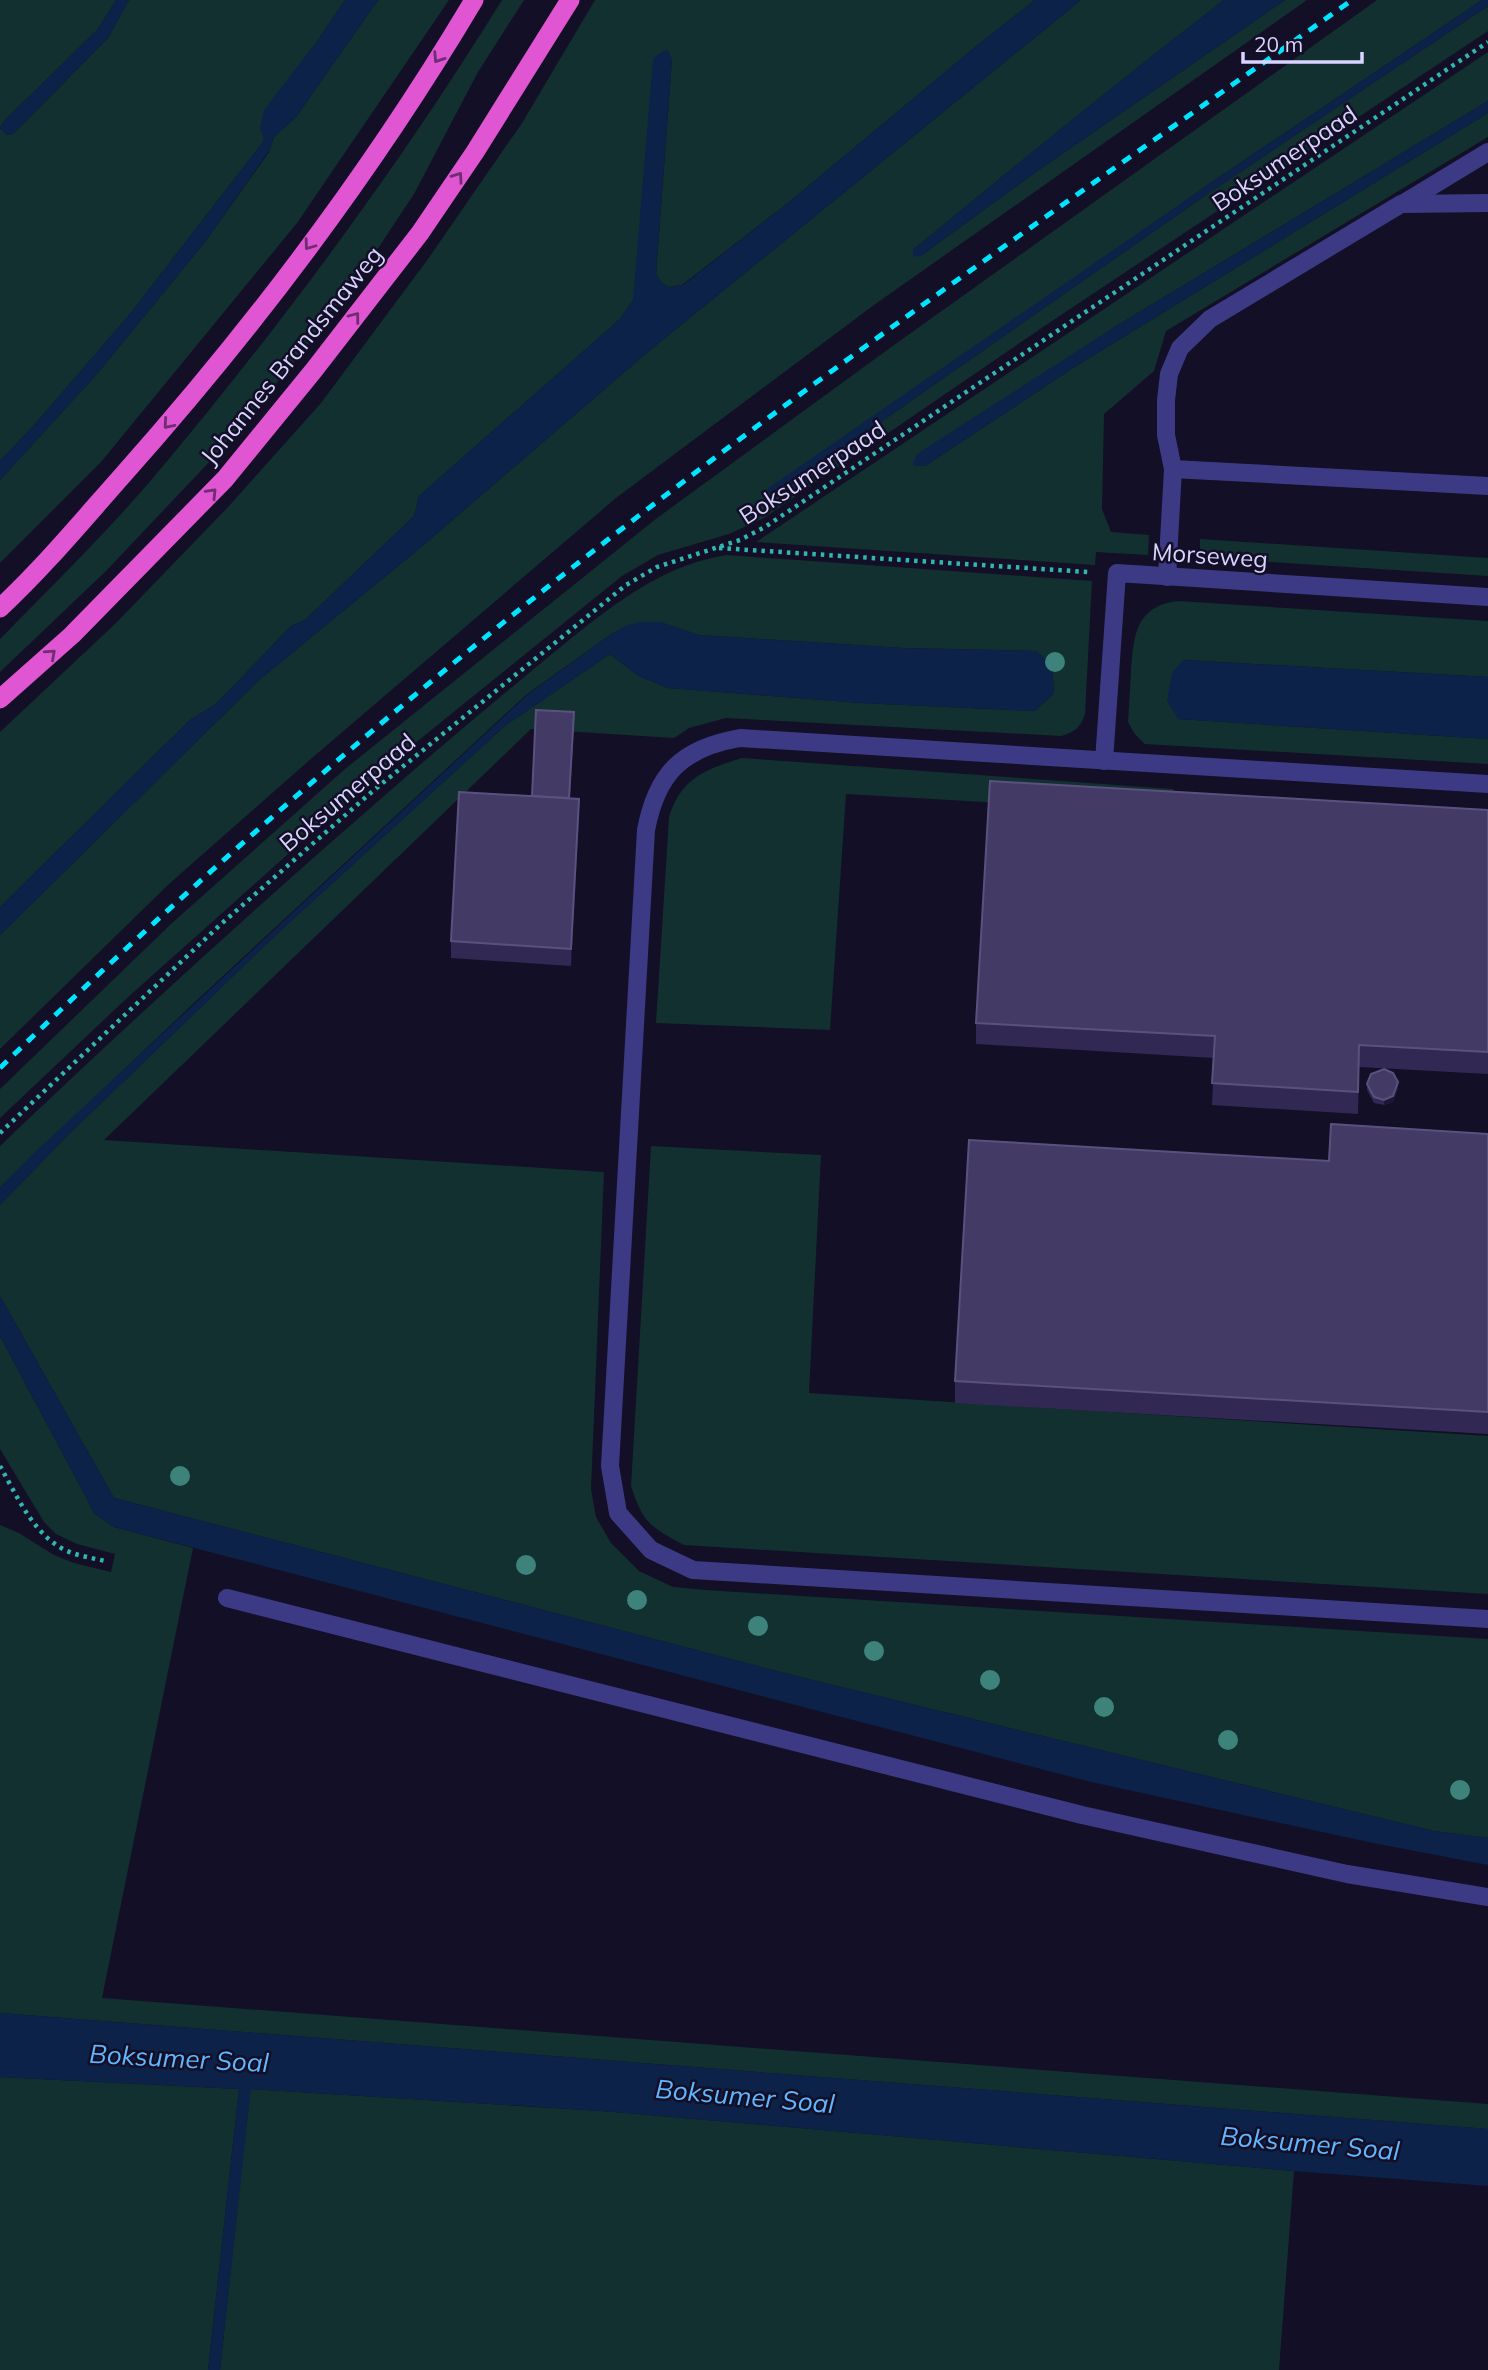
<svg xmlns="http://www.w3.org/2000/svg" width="1488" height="2370" font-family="Mulish,sans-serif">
  <rect width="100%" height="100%" fill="#130f26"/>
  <g fill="#12302f">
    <polygon points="0,0 116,0 98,29 5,120 0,128"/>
    <polygon points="129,0 345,0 320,37 263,135 263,142 130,314 35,424 0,461 0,128 7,135 13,134 108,38"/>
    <polygon points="378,0 449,0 297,223 101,462 0,563 0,480 97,374 205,242 269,152 274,137 296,117"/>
    <path d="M 502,0 L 524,0 L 478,72 L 414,194 L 373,256 L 306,348 L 213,458 L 106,571 L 0,672 L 0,639 C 52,586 105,534 153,478 C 280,327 398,168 502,0 Z"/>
    <polygon points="595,0 1035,0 979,44 788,203 682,285 668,287 660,281 656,274 672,59 633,300 620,319 419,496 414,516 305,620 291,626 216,704 190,720 0,907 0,732 116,623 229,506 321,403 428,259 522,123"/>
    <path d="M 1081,0 L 1224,0 C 1119,81 1016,165 913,250 L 913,256 L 922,255 L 1033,174 L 1285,0 L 1307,0 L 874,305 L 616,498 L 312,758 L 169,884 L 0,1049 L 0,935 L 259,680 L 420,548 L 649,351 Z"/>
    <polygon points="1377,0 1482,0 1209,184 770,494 776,495 1206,195 1488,6 1488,31 1049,323 764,518 729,534 658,555 622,576 383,769 126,999 0,1118 0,1089 171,924 345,769 657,518 894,345"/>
    <polygon points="1488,52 1488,101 1113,328 914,465 925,466 1073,368 1488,113 1488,137 1166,331 1154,371 1104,414 1102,509 1111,532 1149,535 1148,555 1096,552 1095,565 756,542"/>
    <polygon points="1200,539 1488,558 1488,576 1206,558 1200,552"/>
    <path d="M 726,555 L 1092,581 L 1085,714 C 1081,727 1075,732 1061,736 L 726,718 L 689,728 L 674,738 L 531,729 L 104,1140 L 604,1172 L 591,1489 L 596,1517 L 611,1543 L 639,1571 L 673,1587 L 706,1590 L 1488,1639 L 1488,1838 L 1434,1831 L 796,1676 L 114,1498 L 0,1296 L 0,1205 L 66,1137 L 281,930 L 506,725 L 610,654 L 637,675 L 668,688 L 860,703 L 1035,711 L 1054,693 L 1052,665 L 1036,651 L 903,648 L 699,635 L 660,622 L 613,633 L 526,695 L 194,1003 L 0,1187 L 0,1146 C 135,1017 274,891 415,769 C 457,733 499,698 541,663 C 597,618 652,567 726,555 Z"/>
    <path d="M 1178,601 L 1488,621 L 1488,677 L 1184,660 L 1178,719 L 1488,739 L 1488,764 L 1145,744 L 1134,733 L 1128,722 C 1129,705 1130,688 1131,671 C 1134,636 1135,606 1178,601 Z"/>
    <path d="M 742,758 L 1173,789 L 1186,814 L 846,794 L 830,1030 L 656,1023 L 669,817 C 681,778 706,769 742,758 Z"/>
    <path d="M 651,1146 L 821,1155 L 809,1393 L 1488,1436 L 1488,1594 L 684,1545 C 650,1527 643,1523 631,1486 Z"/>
    <polygon points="0,1336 95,1514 114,1527 193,1548 102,1998 1488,2104 1488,2129 0,2013 0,1525 19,1533 54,1555 74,1563 111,1572 115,1554 77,1544 56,1534 44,1522 0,1449"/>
    <polygon points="0,2077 239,2089 208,2370 0,2370"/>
    <polygon points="250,2089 602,2111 1294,2171 1279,2370 220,2370"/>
  </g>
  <g fill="#0c2248">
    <polygon points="116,0 129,0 108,38 13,134 7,135 0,128 5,120 98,29"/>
    <polygon points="345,0 378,0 296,117 274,137 269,151 205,242 97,374 0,480 0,461 35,424 130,314 263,142 263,135 260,129 264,110 320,37"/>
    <polygon points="1035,0 1081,0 649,351 420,548 259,680 0,935 0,907 190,720 216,704 291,626 305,620 414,516 419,496 620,319 633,300 653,58 667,49 672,59 656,273 660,281 668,287 683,285 788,203 979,44"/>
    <path d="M 1224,0 L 1285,0 L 1033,174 L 922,255 L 913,257 L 913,250 C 1016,165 1118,81 1224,0 Z"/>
    <polygon points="1482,0 1488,0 1488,6 1206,195 776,495 770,494 767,489 1209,184"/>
    <polygon points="1488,101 1488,113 1073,368 925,466 914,465 913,463 917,454 1113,328"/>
    <polygon points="640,622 660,622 699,635 903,648 1036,651 1052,665 1054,693 1035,711 860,703 668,688 637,675 610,654 506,725 281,930 66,1137 0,1205 0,1187 36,1151 527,695 613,633 625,626"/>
    <polygon points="1183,660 1488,677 1488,739 1178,719 1167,701 1172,673"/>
    <polygon points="0,1296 114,1498 796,1676 1434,1831 1488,1838 1488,1865 1373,1843 1091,1782 114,1527 95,1514 0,1336"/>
    <polygon points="0,2013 1488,2129 1488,2186 1294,2171 602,2111 251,2089 220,2370 208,2370 239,2089 0,2077"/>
  </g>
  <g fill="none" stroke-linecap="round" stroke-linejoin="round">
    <g stroke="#2fb8b0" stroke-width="4.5" stroke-dasharray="3.5 5" stroke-linecap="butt">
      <polyline points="719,548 1088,572"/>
      <polyline points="0,1133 220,925 374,790 626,585 657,567 740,540 765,527 1488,42"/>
      <path d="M 0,1466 C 17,1496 34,1536 67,1551 C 79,1556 92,1558 105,1561"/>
    </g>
    <g stroke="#3d3a85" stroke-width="18">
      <polyline points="1404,203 1488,152"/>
      <polyline points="1488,203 1401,204 1210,319 1180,348 1169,374 1166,400 1166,435 1173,469 1488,486"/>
      <polyline points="1167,577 1173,469"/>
      <path d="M 1488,784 L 740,738 C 682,748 657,773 646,830 L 610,1466 L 618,1513 L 651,1550 L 693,1570 L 1488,1619"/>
      <polyline points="227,1598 1082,1815 1347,1874 1488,1897"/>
    </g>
    <polyline stroke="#3d3a85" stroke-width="18" points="1104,761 1117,573 1488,597"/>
    <g stroke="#e055d1" stroke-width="19">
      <path d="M 0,608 C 44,567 82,521 122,476 C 253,329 373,170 474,0"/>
      <polyline points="0,699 72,635 225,479 314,370 420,233 475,152 570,0"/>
    </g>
    <path stroke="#00e5ff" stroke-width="5" stroke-dasharray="10 9" stroke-linecap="butt" d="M 0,1068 C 191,883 392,708 601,545 C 845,355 1100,179 1352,0"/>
  </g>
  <g fill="#3d827b">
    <circle cx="1055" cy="662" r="10"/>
    <circle cx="180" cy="1476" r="10"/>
    <circle cx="526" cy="1565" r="10"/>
    <circle cx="637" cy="1600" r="10"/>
    <circle cx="758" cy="1626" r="10"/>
    <circle cx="874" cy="1651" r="10"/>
    <circle cx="990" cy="1680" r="10"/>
    <circle cx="1104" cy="1707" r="10"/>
    <circle cx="1228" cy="1740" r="10"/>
    <circle cx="1460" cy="1790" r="10"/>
  </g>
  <g fill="#312854">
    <polygon points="574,724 570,798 579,816 571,966 451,958 451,941"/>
    <polygon points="1488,810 1488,1074 1359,1067 1358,1114 1212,1105 1214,1058 976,1044 976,1023"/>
    <polygon points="1367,1084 1398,1088 1393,1102 1384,1105 1374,1103 1367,1090"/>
    <polygon points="1488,1134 1488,1434 955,1403 955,1381 1329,1161"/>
  </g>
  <g fill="#1d163a">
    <polygon points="579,799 579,816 571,966 571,949"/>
    <polygon points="1398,1082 1398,1088 1393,1102 1384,1105 1384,1100"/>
  </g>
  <g fill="#433a66" stroke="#5a527e" stroke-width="2">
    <polygon points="536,710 574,712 569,798 532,796"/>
    <polygon points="990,781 1488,810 1488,1052 1359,1045 1358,1092 1212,1083 1215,1036 976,1023"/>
    <polygon points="459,792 579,799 571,949 451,941"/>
    <polygon points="1384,1069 1393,1073 1398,1082 1393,1096 1384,1100 1374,1097 1367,1084 1371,1074"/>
    <polygon points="1331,1124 1488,1134 1488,1412 955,1381 969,1140 1329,1161"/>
  </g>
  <defs><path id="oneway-chevron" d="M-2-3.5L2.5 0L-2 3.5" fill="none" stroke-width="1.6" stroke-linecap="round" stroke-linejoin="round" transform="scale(1.75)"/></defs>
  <g stroke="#6f2e73">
    <use href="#oneway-chevron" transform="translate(438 58) rotate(123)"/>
    <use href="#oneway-chevron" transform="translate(458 177) rotate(-55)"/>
    <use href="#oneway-chevron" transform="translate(309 245) rotate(126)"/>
    <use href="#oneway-chevron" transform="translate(355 317) rotate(-53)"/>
    <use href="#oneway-chevron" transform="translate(168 424) rotate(131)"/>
    <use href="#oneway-chevron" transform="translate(212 493) rotate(-46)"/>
    <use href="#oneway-chevron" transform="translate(51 654) rotate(-42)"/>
  </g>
  <g text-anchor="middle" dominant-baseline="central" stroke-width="5" stroke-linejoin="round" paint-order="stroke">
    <g font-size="24" fill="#d9d4ff" stroke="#130f26">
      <text transform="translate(1284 158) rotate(-34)">Boksumerpaad</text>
      <text transform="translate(291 355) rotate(-51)">Johannes Brandsmaweg</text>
      <text transform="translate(812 472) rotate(-33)">Boksumerpaad</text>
      <text transform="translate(1210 555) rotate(4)">Morseweg</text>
      <text transform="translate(347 792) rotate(-40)">Boksumerpaad</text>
    </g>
    <g font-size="26" font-style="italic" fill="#62b6ff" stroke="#130f26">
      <text transform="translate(179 2058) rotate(3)">Boksumer Soal</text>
      <text transform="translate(745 2096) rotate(5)">Boksumer Soal</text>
      <text transform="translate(1310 2143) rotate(5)">Boksumer Soal</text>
    </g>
  </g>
  <path d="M1243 52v10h119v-10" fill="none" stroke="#d9d4ff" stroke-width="3.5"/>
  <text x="1254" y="52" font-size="21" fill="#d9d4ff" stroke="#130f26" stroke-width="5" paint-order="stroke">20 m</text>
</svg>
